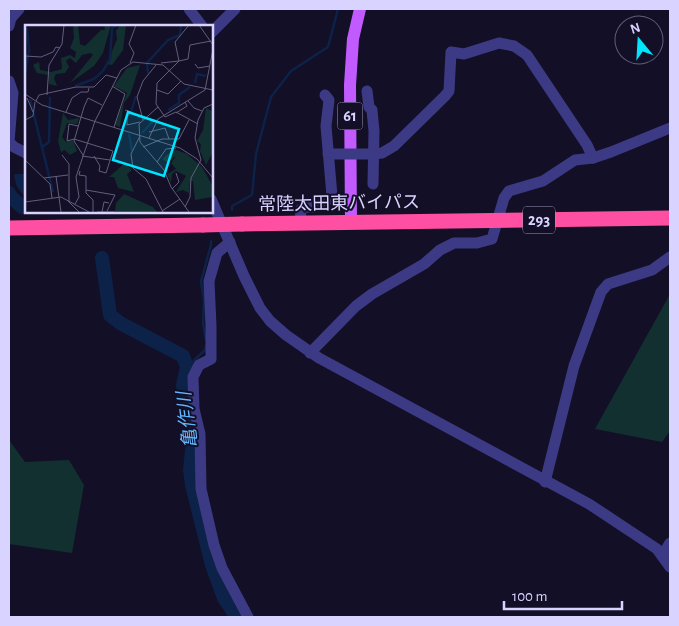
<svg xmlns="http://www.w3.org/2000/svg" width="679" height="626" font-family="'Alegreya Sans','Noto Sans JP',sans-serif">
  <rect width="100%" height="100%" fill="#130f26"/>
  <g fill="#12302f">
    <polygon points="670,294 670,431 662,442 595,429"/>
    <polygon points="9,440 25,462 69,460 84,485 72,553 9,544"/>
  </g>
  <path fill="#0c2248" d="M 14,174 L 26,174 L 26,197 C 18,190 15,185 14,174 Z"/>
  <g fill="none" stroke-linecap="round" stroke-linejoin="round">
    <g stroke="#0c2248" stroke-width="2.5">
      <polyline points="232,210 232,206 252,195 256,154 271,97 291,71 328,47 338,9"/>
      <polyline points="206,340 203,323 204,301 201,281 211,245 211,241"/>
      <polyline points="187,367 205,350 206,346"/>
    </g>
    <g stroke="#0c2248" stroke-width="14">
      <polyline points="9,11 11,9"/>
      <polyline points="9,193 10,196 22,207 26,207"/>
      <polyline points="102,258 110,315 120,323 183,356 187,367 183,385 184,392 193,440 190,470 192,485 212,565 224,598 237,617"/>
    </g>
    <g stroke="#3d3a85" stroke-width="11">
      <polyline points="189,9 202,26"/>
      <polyline points="9,26 11,18 19,9"/>
      <polyline points="211,33 235,9"/>
      <polyline points="9,81 13,93 9,142 14,147 26,153"/>
      <polyline points="367,91 369,107 372,110 374,131 373,184"/>
      <polyline points="374,154 382,153 394,146 445,96 449,91 451,52 464,54 499,43 514,46 527,55 587,145 593,158"/>
      <polyline points="211,199 244,276 260,308 270,321 286,335 319,358 589,504 657,549 670,567"/>
      <path d="M 300,224 L 301,209 C 306,206 308,207 313,207 C 321,206 327,201 332,196 L 326,126 L 329,100 L 325,95"/>
      <polyline points="230,242 217,253 209,281 211,326 211,359 199,365 193,377 194,409 200,434 201,489 214,545 222,568 248,617"/>
      <polyline points="310,353 356,306 372,294 424,264 440,250 454,243 477,243 492,239 504,198 509,191 543,181 575,160 593,158 611,152 670,128"/>
      <polyline points="545,482 574,366 601,292 608,284 652,270 670,257"/>
      <polyline points="662,556 670,543"/>
    </g>
    <polyline stroke="#c25bff" stroke-width="12" points="351,223 350,85 353,39 360,9"/>
    <g stroke="#ff4fa3" stroke-width="15">
      <polyline points="242,224 670,218"/>
      <polyline points="9,228 203,225"/>
    </g>
    <polyline stroke="#3d3a85" stroke-width="11" points="328,154 374,154"/>
    <polyline stroke="#ff4fa3" stroke-width="15" points="203,225 242,224"/>
  </g>
  <g text-anchor="middle" dominant-baseline="central" stroke-width="4" stroke-linejoin="round" paint-order="stroke">
    <g fill="#130f26" stroke="#9e99be" stroke-width="1">
      <rect x="337.5" y="102.5" width="25" height="27" rx="4"/>
      <rect x="523" y="206.5" width="32" height="27" rx="4"/>
    </g>
    <g font-size="16" font-weight="bold" fill="#d9d4ff">
      <text x="350" y="116">61</text>
      <text x="539" y="220">293</text>
    </g>
    <g font-size="18" fill="#d9d4ff" stroke="#130f26">
      <text transform="translate(339 204) rotate(-1)">常陸太田東バイパス</text>
    </g>
    <g font-size="19" font-style="italic" fill="#62b6ff" stroke="#130f26">
      <text transform="translate(188 420) rotate(-97)">亀作川</text>
    </g>
  </g>
  <g transform="translate(25 25)">
    <rect width="188" height="188" fill="#130f26"/>
    <path d="M 48,0 L 53,0 L 55,19 L 60,21 L 76,5 L 80,5 L 79,0 L 86,0 L 78,28 L 69,41 L 45,58 L 68,30 L 66,28 L 57,30 L 51,38 L 45,33 L 41,36 L 44,42 L 40,48 L 31,49 L 29,53 L 32,61 L 24,59 L 23,50 L 12,48 L 8,40 L 14,37 L 15,45 L 26,47 L 37,44 L 36,33 L 45,30 L 50,33 L 51,27 L 45,23 L 49,13 ZM 95,0 L 101,0 L 98,25 L 87,40 L 82,39 L 92,14 L 91,6 ZM 115,40 L 105,70 L 99,78 L 95,102 L 90,100 L 100,73 L 102,68 L 89,61 L 102,43 ZM 181,83 L 187,86 L 187,129 L 181,140 L 175,126 L 176,119 L 172,116 L 178,105 ZM 38,88 L 43,95 L 54,93 L 52,99 L 42,98 L 37,112 L 41,117 L 48,115 L 52,126 L 45,130 L 40,125 L 36,127 L 33,116 ZM 149,124 L 162,129 L 177,142 L 187,160 L 187,172 L 170,175 L 168,156 L 165,156 L 164,168 L 158,165 L 151,167 L 161,151 L 151,146 L 147,149 L 146,158 L 142,149 L 151,144 L 146,138 L 151,131 L 142,137 L 137,134 ZM 100,138 L 107,145 L 102,149 L 109,167 L 93,163 L 89,152 L 84,152 ZM 99,169 L 128,182 L 132,187 L 86,187 L 90,186 L 91,178 Z" fill="#12302f"/>
    <path fill="none" stroke="#0c2248" stroke-width="2.5" d="M 123,48 L 122,38 L 143,15 L 155,10 L 156,0M 0,50 L 4,25 L 2,3M 170,58 L 172,49 L 181,51M 50,61 L 69,54 L 78,46 L 85,34 L 87,3 L 93,0M 5,74 L 28,167M 143,85 L 154,78 L 154,70 L 165,62M 106,87 L 111,71M 117,108 L 130,94M 104,109 L 107,126M 17,122 L 24,117 L 25,72"/>
    <path fill="none" stroke="#625e7d" stroke-width="1" d="M 174,0 L 188,20M 0,10 L 0,39M 0,31 L 16,32 L 28,27 L 31,22 L 35,23M 105,38 L 109,28 L 104,19 L 111,0M 136,38 L 154,36 L 150,17 L 164,0M 170,39 L 173,43 L 185,41M 87,61 L 100,69 L 89,102M 132,65 L 143,69 L 156,56M 0,69 L 17,80 L 155,123 L 172,134 L 188,153M 22,70 L 24,40 L 37,19 L 39,0M 2,73 L 8,87M 11,76 L 14,70 L 51,62 L 69,62 L 81,50 L 92,53M 163,76 L 169,83 L 177,86M 133,82 L 114,99 L 115,117 L 139,145 L 146,162 L 164,187M 100,85 L 106,87 L 102,92 L 102,100 L 115,97M 41,87 L 47,73 L 56,67 L 63,67 L 64,63M 151,88 L 162,81 L 160,77M 0,95 L 8,91 L 10,77M 118,95 L 112,72 L 118,56 L 131,40M 70,96 L 96,45 L 108,37 L 138,40 L 159,59 L 188,65M 173,99 L 151,87 L 140,92 L 131,79 L 132,58 L 154,36 L 163,34 L 165,20 L 186,16M 53,101 L 44,99 L 42,116 L 49,114 L 88,126 L 81,148 L 74,146 L 75,141 L 69,131M 124,107 L 140,103 L 144,114M 115,111 L 106,129 L 108,143 L 121,154 L 138,187M 124,113 L 133,94 L 180,65 L 188,24M 118,122 L 137,114 L 154,114 L 164,95M 37,130 L 44,139 L 44,176M 58,130 L 49,116 L 59,82 L 63,73 L 77,80M 57,131 L 85,135M 0,135 L 25,159 L 27,173M 132,137 L 141,124 L 151,123M 55,146 L 54,150 L 61,151 L 61,168 L 68,175 L 68,187M 31,151 L 36,187M 19,153 L 43,150M 147,164 L 154,157 L 151,148M 61,165 L 90,170 L 82,186M 42,175 L 54,187M 0,177 L 36,172 L 64,187M 50,179 L 54,172 L 51,152 L 70,96M 160,182 L 165,172 L 166,153 L 176,135 L 170,113 L 173,95 L 179,83 L 188,79M 137,186 L 155,174M 72,187 L 89,187M 77,187 L 79,177 L 84,178"/>
    <path fill="#00e5ff" fill-opacity="0.15" stroke="#00e5ff" stroke-width="2.5" d="M 103,87 L 154,104 L 139,151 L 88,135 Z"/>
    <rect width="188" height="188" fill="none" stroke="#d9d4ff" stroke-width="2.5"/>
  </g>
  <rect width="679" height="626" fill="none" stroke="#d9d4ff" stroke-width="20"/>
  <g transform="translate(639 40) rotate(342)"><circle r="24" fill="#130f26" stroke="#625e7d"/>
  <path d="M0-4L9 19L0 12L-9 19Z" fill="#00e5ff"/>
  <text y="-8" font-size="14" font-weight="bold" text-anchor="middle" fill="#d9d4ff">N</text>
  </g>
  <path d="M504 601v8h118v-8" fill="none" stroke="#d9d4ff" stroke-width="2.5"/>
  <text x="512" y="601" font-size="15" fill="#d9d4ff" stroke="#130f26" stroke-width="4" paint-order="stroke">100 m</text>
</svg>
